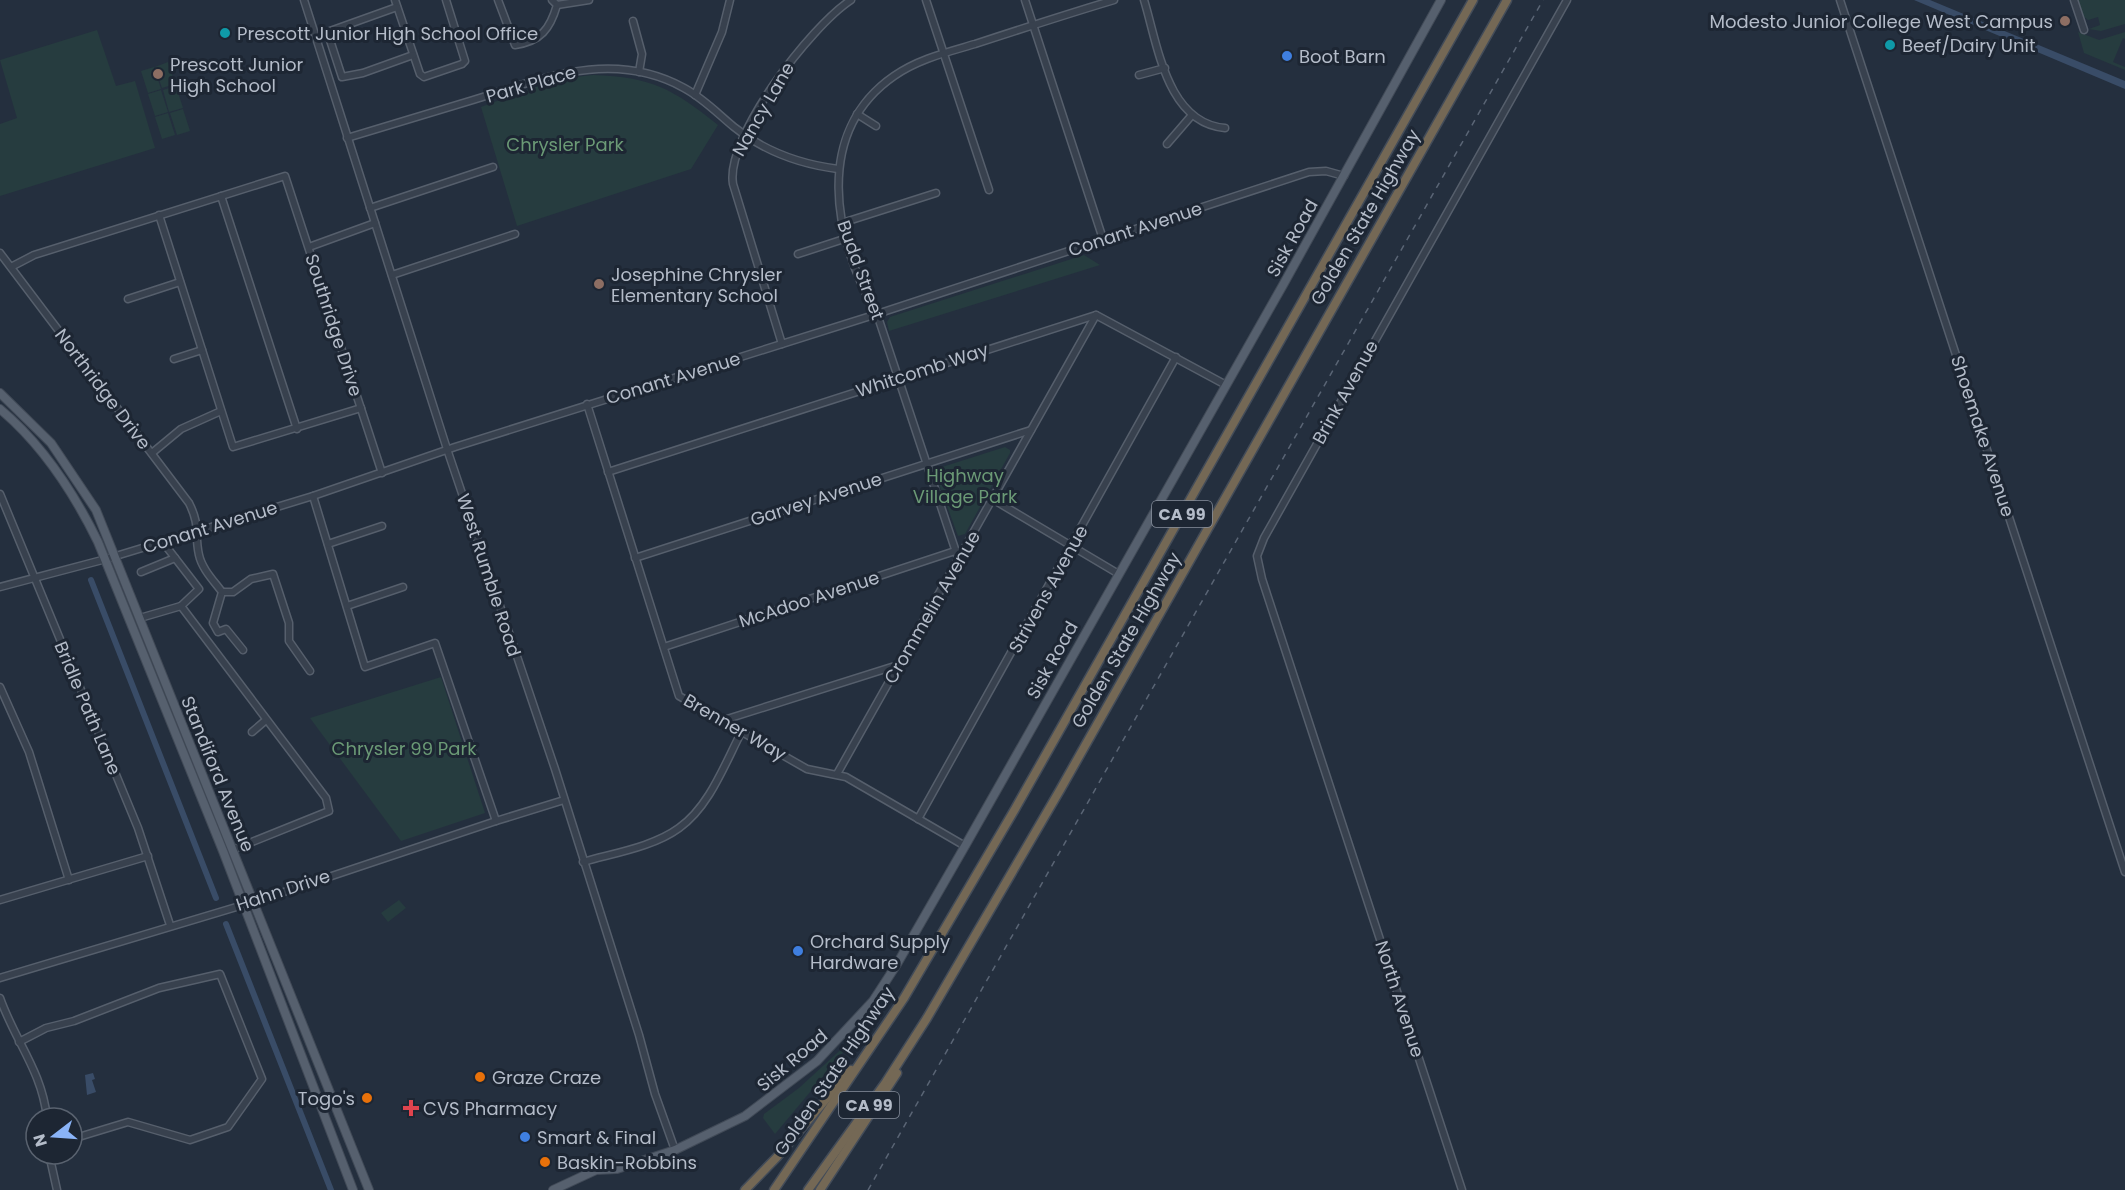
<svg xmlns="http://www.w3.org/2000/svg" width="2125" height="1190" font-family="Poppins,sans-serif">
  <rect width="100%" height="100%" fill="#242f3e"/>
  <g fill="#263c3f">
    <polygon points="2077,0 2125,0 2125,24 2101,31 2089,29 2100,25 2098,17 2088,20 2082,15"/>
    <polygon points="97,30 116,86 135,81 155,148 0,196 0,124 17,118 0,60"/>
    <polygon points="2078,32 2099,40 2125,32 2125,39 2123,38 2113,62 2125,67 2125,70 2084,53"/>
    <polygon points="168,62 175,84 162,88 155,67"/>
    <polygon points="154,67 161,89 148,93 141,71"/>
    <path d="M 593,75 C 652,77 673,89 718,125 L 691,169 L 517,226 L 481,107 C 518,93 554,78 593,75 Z"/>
    <polygon points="176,86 183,108 169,112 163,90"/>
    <polygon points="161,90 168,112 155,116 148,94"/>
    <polygon points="183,109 190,131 177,135 170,113"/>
    <polygon points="168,113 175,135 162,139 155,117"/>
    <polygon points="1084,255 1100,265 889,331 887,322 890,317"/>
    <polygon points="1005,447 1010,450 1010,453 965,534 958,536 936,476 939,468"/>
    <polygon points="441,677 485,813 401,841 310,718"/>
    <polygon points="399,900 406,908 388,922 381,913"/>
    <polygon points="861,1031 775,1134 763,1118 764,1114 799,1088"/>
  </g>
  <g fill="#394c67">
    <polygon points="1914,0 1930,0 2125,81 2125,89"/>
    <polygon points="93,1073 95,1079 92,1080 96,1092 87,1095 85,1075"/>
  </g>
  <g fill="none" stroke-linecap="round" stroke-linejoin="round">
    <g stroke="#394c67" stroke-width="6">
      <polyline points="91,580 216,898"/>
      <polyline points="226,924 331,1190"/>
    </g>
    <g stroke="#565f6c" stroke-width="9">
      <g id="minor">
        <polyline points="304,0 447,449 555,769 639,1035 655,1094 675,1150"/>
        <polyline points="395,0 420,74 424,77 462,64 465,61 446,0"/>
        <path d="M 498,0 L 515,45 C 541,41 550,29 557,5 L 552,0"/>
        <polyline points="926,0 989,190"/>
        <polyline points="1025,0 1103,239"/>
        <path d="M 1144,0 C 1158,46 1167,123 1225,128"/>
        <polyline points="1840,0 2125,872"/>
        <polyline points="2074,0 2084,30"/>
        <polyline points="557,5 589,0"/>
        <polyline points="397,7 330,31 328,34 342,77 363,73 413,55"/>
        <polyline points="633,21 642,54 639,72"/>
        <polyline points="1139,75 1165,68"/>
        <polyline points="695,95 722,32 730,0"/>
        <polyline points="857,114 876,126"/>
        <path d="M 347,138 C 389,125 431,113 473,100 C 544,78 613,49 684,88 C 703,98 717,113 734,127 C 764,151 799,164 838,169"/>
        <polyline points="1167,144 1192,115"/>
        <polyline points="221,196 297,429"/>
        <polyline points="370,208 493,167"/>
        <polyline points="159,215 233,447 361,408"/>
        <polyline points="842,223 936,193"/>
        <polyline points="309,247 375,223"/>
        <path d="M 0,253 L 189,503 C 201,527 194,533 199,555 C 202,569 214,581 222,592 L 213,623 L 218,632 L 226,629 L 243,650"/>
        <polyline points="798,254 847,238"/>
        <polyline points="11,267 34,255 285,176 382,473"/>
        <polyline points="392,275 515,234"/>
        <polyline points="128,299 180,282"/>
        <path d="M 782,344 L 733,184 C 725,137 811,26 851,0"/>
        <polyline points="174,359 202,350"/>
        <polyline points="587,404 679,696 807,769 846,777 965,846"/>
        <polyline points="152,453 181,429 221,411"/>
        <polyline points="608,472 1096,315 1226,385"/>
        <polyline points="0,494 138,828 170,925"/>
        <polyline points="313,496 365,667 435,643 496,821"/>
        <polyline points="994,500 1117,573"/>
        <polyline points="162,541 199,589 181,606"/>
        <polyline points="328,544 382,526"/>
        <polyline points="635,558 1031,430"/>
        <path d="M 959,561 L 877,314 C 833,239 813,132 894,76 C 918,59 948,52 975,44 C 1021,29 1067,14 1114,0"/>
        <polyline points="141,572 175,558"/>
        <polyline points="0,587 106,559 313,496 455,447 877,314 1309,172 1326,171 1344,176"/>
        <polyline points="222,592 233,592 251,579 273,574 289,623 289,641 310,671"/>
        <polyline points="347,606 403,587"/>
        <polyline points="140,618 181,606 326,798 329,811 232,850"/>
        <polyline points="664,647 955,551"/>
        <polyline points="0,687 29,752 69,880"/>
        <polyline points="724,720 898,665"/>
        <polyline points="252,732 266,720"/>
        <polyline points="837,774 1096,315"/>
        <polyline points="918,819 1176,357"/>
        <path d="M 583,862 C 614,853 653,847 679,828 C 710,806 725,763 742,731"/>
        <polyline points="0,900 148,856"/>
        <polyline points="0,978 263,899 496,821 564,800"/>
        <path d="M 0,998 C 15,1041 42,1071 47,1118"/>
        <polyline points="19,1042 46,1028 74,1021 159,988 220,974 262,1079 228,1127 190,1140 128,1122 72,1139"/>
        <polyline points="49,1154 57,1190"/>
        <polyline points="1462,1190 1262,579 1257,556 1264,538 1567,0"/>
      </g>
    </g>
    <g stroke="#414a57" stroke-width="10">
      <g id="major">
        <polyline points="0,393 51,443 96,510 369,1190"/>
        <path d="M 0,409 C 43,445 74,493 98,542 L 223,851 L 353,1190"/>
        <polyline points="553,1190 596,1170 617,1169 675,1150 745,1116 817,1061 873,1001 897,964 965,846 1283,285 1441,0"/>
      </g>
    </g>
    <g stroke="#434c59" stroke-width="11">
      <g id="highway">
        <polyline points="745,1190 777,1157 851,1070"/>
        <polyline points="774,1190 904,998 1015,809 1473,0"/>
        <polyline points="808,1190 886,1082 927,1018 1060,790 1507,0"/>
        <polyline points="820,1190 897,1073"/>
      </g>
    </g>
    <use href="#minor" stroke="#38414e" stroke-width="6"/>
    <use href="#major" stroke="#56606e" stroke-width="8"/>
    <use href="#highway" stroke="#746855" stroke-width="8"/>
    <polyline stroke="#5a6575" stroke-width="1.5" stroke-dasharray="6 6" stroke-linecap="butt" points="868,1190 1543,0"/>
  </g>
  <g fill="#8d6e63" stroke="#1d2633" stroke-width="2">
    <circle cx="2065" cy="21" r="6"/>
    <circle cx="158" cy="74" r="6"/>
    <circle cx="599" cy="284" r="6"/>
  </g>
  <g fill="#0f9aa8" stroke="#1d2633" stroke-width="2">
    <circle cx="225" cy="33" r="6"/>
    <circle cx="1890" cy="45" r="6"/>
  </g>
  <g fill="#3f7fe0" stroke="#1d2633" stroke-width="2">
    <circle cx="1287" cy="56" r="6"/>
    <circle cx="798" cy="951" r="6"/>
    <circle cx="525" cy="1137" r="6"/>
  </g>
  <g fill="#e8710a" stroke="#1d2633" stroke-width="2">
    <circle cx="480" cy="1077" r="6"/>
    <circle cx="367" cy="1098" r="6"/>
    <circle cx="545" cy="1162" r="6"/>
  </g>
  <path fill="#e0444e" stroke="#1d2633" stroke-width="2" d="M408 1099h6v6h6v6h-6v6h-6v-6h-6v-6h6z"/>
  <g text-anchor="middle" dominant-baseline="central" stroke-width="6" stroke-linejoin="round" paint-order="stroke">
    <g fill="#1d2633" stroke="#878f9c" stroke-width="1.5">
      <rect x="1152" y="501" width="60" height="26" rx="4.5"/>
      <rect x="839" y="1092" width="60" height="26" rx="4.5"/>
    </g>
    <g font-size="16" font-weight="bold" fill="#b4bcc9">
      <text x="1182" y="514">CA 99</text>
      <text x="869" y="1105">CA 99</text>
    </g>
    <g font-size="18" fill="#b4bcc9" stroke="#1d2633" text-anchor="start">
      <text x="2053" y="21" text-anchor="end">Modesto Junior College West Campus</text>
      <text x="237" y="33">Prescott Junior High School Office</text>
      <text x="1902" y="45">Beef/Dairy Unit</text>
      <text x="1299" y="56">Boot Barn</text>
      <text x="170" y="64">Prescott Junior<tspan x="170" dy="21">High School</tspan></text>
      <text x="611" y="274">Josephine Chrysler<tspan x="611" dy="21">Elementary School</tspan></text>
      <text x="810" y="941">Orchard Supply<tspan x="810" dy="21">Hardware</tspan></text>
      <text x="492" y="1077">Graze Craze</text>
      <text x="355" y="1098" text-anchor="end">Togo's</text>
      <text x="423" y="1108">CVS Pharmacy</text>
      <text x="537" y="1137">Smart &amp; Final</text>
      <text x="557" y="1162">Baskin-Robbins</text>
    </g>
    <g font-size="18" fill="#b4bcc9" stroke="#1d2633">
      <text transform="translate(531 84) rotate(-16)">Park Place</text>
      <text transform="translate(763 109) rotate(-60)">Nancy Lane</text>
      <text transform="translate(1365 217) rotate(-60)">Golden State Highway</text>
      <text transform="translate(1135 229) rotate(-18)">Conant Avenue</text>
      <text transform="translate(1292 238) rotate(-61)">Sisk Road</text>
      <text transform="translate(861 270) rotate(70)">Budd Street</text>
      <text transform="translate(334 325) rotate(72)">Southridge Drive</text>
      <text transform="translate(922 370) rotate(-18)">Whitcomb Way</text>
      <text transform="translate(673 378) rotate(-17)">Conant Avenue</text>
      <text transform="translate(103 389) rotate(53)">Northridge Drive</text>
      <text transform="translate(1345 392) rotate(-61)">Brink Avenue</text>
      <text transform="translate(1983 436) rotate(72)">Shoemake Avenue</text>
      <text transform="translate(816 499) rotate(-18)">Garvey Avenue</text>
      <text transform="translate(210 527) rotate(-17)">Conant Avenue</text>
      <text transform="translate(489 575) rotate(72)">West Rumble Road</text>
      <text transform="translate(1048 589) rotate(-61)">Strivens Avenue</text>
      <text transform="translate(809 599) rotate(-18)">McAdoo Avenue</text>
      <text transform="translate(932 607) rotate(-60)">Crommelin Avenue</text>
      <text transform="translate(1126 640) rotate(-60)">Golden State Highway</text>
      <text transform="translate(1052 660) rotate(-61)">Sisk Road</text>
      <text transform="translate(88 708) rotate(67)">Bridle Path Lane</text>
      <text transform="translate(735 727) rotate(30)">Brenner Way</text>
      <text transform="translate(218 774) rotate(68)">Standiford Avenue</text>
      <text transform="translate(283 890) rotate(-18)">Hahn Drive</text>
      <text transform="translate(1400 999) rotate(72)">North Avenue</text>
      <text transform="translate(792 1060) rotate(-40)">Sisk Road</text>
      <text transform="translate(834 1071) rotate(-56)">Golden State Highway</text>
    </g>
    <g font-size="18" fill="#6b9a76" stroke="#1d2633">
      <text x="565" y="144">Chrysler Park</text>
      <text x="965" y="475">Highway<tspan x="965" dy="21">Village Park</tspan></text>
      <text x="404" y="748">Chrysler 99 Park</text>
    </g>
  </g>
  <g transform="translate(54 1136) rotate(253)"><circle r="28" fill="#1d2633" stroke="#59626f" stroke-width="1.5"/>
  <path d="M0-4.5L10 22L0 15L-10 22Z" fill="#8ab4f8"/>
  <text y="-9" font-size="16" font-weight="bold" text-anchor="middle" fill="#b4bcc9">N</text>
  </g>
</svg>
